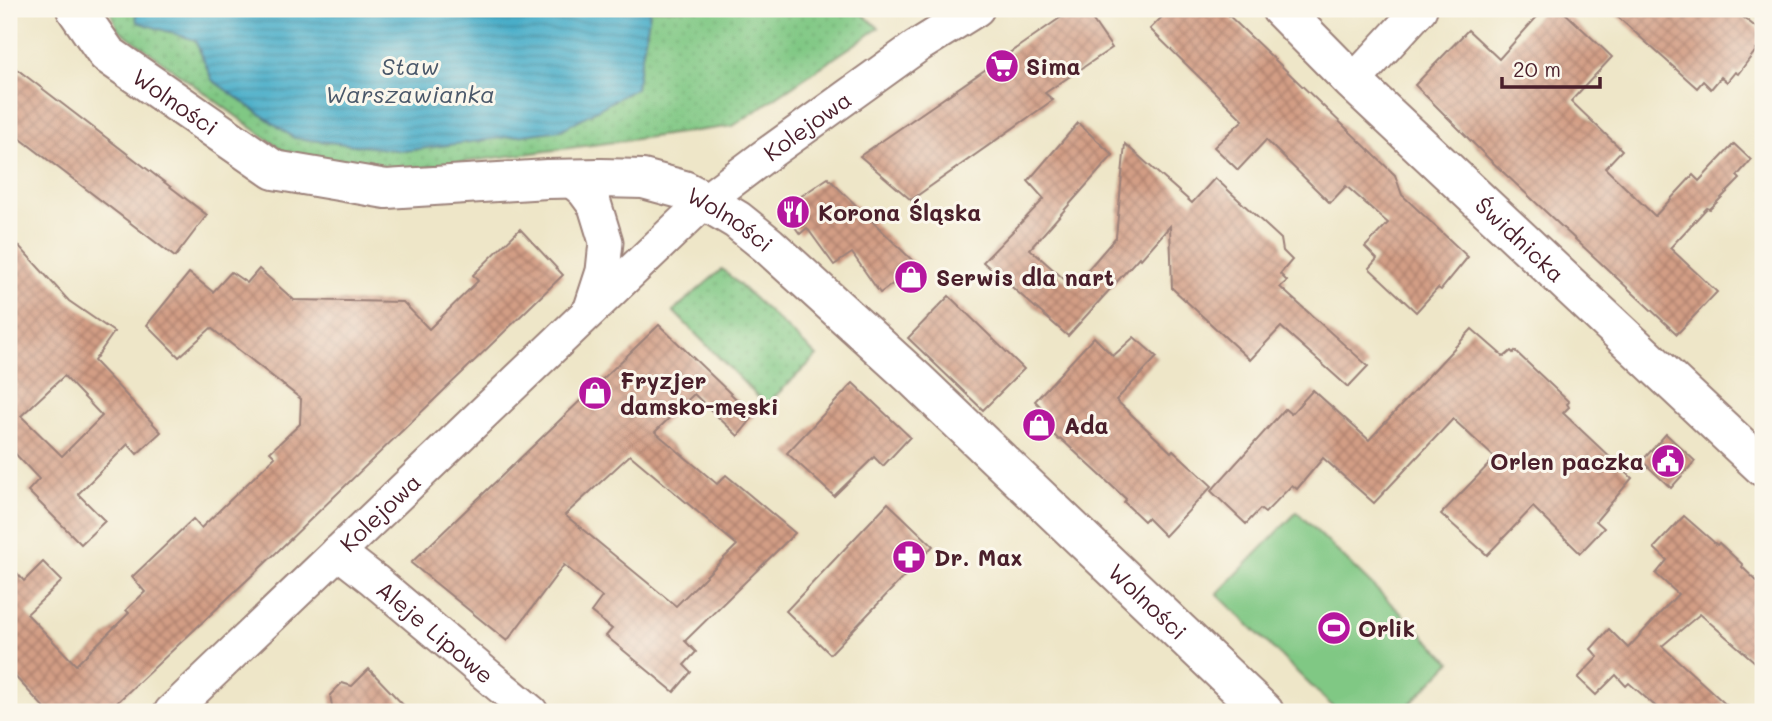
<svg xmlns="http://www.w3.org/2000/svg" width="1772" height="721" font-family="Mali,sans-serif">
  <defs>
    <pattern id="park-dots" width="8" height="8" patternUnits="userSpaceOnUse" patternTransform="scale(1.75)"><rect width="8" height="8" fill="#80c884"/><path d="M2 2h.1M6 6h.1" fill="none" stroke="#70ab72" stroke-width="1.8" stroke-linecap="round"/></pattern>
    <pattern id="water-rules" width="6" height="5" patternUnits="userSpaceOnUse" patternTransform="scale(1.75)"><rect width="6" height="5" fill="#4aaec9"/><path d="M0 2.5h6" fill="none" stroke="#408da3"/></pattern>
    <pattern id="building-cross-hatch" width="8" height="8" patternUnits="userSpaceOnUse" patternTransform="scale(1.75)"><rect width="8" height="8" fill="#d39e85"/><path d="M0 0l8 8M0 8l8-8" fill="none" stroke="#ad806d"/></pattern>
  </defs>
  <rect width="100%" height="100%" fill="#fbf7ec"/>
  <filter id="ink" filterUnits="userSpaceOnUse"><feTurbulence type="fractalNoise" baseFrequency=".0143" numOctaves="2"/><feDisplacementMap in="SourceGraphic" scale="14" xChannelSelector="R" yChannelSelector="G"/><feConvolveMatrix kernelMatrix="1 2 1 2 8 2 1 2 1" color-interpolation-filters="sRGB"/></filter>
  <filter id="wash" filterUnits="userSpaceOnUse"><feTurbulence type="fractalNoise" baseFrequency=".00686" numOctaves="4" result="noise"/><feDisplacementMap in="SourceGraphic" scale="28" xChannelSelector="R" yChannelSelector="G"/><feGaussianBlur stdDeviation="1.57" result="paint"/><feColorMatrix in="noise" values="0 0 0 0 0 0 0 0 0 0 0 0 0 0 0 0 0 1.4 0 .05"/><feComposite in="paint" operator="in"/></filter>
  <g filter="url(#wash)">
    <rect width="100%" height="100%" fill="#eee6c8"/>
    <polygon fill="#80c884" stroke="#657458" stroke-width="2" points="1297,512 1451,662 1402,712 1338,712 1217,594"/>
    <g fill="url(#park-dots)" stroke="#657458" stroke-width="2">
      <polygon points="109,9 856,9 879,28 733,126 390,172 289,155 118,29"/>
      <polygon points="722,269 817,356 766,405 673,311"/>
    </g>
    <polygon fill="url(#water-rules)" stroke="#4a667a" stroke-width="2" points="135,9 650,9 650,13 636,88 561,130 404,151 294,138 212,80 195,40 137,22"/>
    <g id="blocks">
      <g fill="url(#building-cross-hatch)" fill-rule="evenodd">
        <polygon points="1073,9 1085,9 1112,48 1045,93 1053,100 911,200 860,156"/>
        <polygon points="1170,9 1222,9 1395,175 1402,195 1468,257 1441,290 1438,288 1416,312 1369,268 1377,259 1365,247 1388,223 1346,186 1330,203 1266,140 1238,170 1214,147 1243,120 1150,29"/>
        <polygon points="1544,9 1561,9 1612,57 1571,101 1622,150 1605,168 1655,216 1693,175 1699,181 1734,144 1751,160 1737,176 1740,179 1710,209 1707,208 1670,248 1717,292 1677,334 1488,158 1415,85 1468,30 1499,59"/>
        <polygon points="1609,9 1733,9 1763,33 1763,41 1738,74 1735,72 1727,82 1721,77 1711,89 1703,81 1697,88"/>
        <polygon points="9,63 207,215 175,257 9,130"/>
        <polygon points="1078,123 1113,155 1030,249 1073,287 1116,237 1125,144 1192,203 1215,178 1281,239 1283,251 1292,260 1280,274 1287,281 1280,287 1368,366 1348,387 1281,327 1250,360 1172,288 1170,226 1141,259 1139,257 1068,336 983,262 1044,199 1028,181"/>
        <polygon points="828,178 918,266 880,293 852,253 834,265 807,228 800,234 782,209"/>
        <polygon points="520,229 563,275 279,550 107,712 48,712 9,670 9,564 24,581 43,562 62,581 27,614 76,665 129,613 126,610 145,592 132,577 193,519 201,528 275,457 270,452 300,424 301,399 211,328 179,357 147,325 189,273 213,292 231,272 247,283 259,269 294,300 403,302 429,329 478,281 473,275"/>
        <path d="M 9,235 L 69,301 L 114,332 L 94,361 L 161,432 L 137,454 L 128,444 L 78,494 L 105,521 L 81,544 L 28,491 L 39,479 L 9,447 ZM 64,376 L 102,416 L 62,456 L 21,416 Z"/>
        <polygon points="949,296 1024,369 983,410 908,338"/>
        <path d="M 659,325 L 754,416 L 738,436 L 694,394 L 655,432 L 717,484 L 726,475 L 795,533 L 685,641 L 696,652 L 684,665 L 691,672 L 674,692 L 606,636 L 612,629 L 591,612 L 602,597 L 564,565 L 507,641 L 411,563 ZM 630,455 L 737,545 L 676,606 L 565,515 Z"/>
        <polygon points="1472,329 1504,357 1511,351 1513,353 1515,351 1569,402 1567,404 1569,407 1563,413 1632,478 1596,521 1604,528 1580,553 1533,507 1487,555 1441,514 1495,458 1453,419 1374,503 1323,458 1297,489 1292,485 1265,513 1260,509 1246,524 1211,491 1285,409 1291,414 1313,390 1369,440"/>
        <polygon points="1094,337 1113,356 1134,337 1157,357 1116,400 1171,452 1173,450 1212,486 1165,536 1147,518 1144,521 1124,502 1126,499 1061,439 1059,440 1044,425 1051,417 1035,401"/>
        <polygon points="853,383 910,437 883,466 874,457 834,496 787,453"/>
        <polygon points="1666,434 1695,461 1671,488 1642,461"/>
        <polygon points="888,503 933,546 830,654 786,611"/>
        <polygon points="1684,516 1717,545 1719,543 1743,565 1742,567 1763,587 1763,669 1700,614 1662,646 1734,712 1662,712 1629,683 1626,686 1616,675 1596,695 1578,678 1598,657 1591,649 1609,629 1628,648 1678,594 1656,574 1667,560 1654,548"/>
        <polygon points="369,669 410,712 333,712 330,695 342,683 352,686"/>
      </g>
    </g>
  </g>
  <g filter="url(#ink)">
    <use href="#blocks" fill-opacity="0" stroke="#9c827a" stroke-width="2"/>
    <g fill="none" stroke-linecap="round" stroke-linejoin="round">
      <g stroke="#9c827a" stroke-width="37">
        <g id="street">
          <polyline points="1353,82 1420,9"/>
          <polyline points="569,178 584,191 595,206 606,242 603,271 591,308"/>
          <path id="s1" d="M 338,552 L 374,580 L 531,712"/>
          <path id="s2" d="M 171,712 L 705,201 L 762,158 L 916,47 L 977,9"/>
        </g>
      </g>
      <g stroke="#9c827a" stroke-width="42">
        <g id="secondary">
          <path id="s3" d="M 76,9 L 107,54 L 274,170 L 386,189 L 547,179 L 601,178 L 643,179 L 684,190 L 705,201 L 737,220 L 768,245 L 916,380 L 1264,712"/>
          <path id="s4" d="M 1281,9 L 1353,82 L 1763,467"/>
        </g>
      </g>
      <use href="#street" stroke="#fff" stroke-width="33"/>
      <use href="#secondary" stroke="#fff" stroke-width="38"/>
    </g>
  </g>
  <defs>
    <g id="supermarket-disc" transform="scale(1.75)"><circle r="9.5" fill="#b5179e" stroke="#fbf7ec"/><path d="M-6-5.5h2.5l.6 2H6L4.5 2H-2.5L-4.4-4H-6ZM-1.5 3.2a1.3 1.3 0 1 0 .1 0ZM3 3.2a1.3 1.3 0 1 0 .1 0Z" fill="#fff"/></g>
    <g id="restaurant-disc" transform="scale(1.75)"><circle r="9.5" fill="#b5179e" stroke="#fbf7ec"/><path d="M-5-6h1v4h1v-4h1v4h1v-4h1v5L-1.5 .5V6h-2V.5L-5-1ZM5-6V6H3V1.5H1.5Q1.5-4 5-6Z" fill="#fff"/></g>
    <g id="shop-disc" transform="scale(1.75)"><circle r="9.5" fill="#b5179e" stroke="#fbf7ec"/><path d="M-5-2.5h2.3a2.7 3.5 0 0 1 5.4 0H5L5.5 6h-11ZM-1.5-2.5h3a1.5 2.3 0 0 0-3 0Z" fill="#fff"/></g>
    <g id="civic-disc" transform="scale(1.75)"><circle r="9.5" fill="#b5179e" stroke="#fbf7ec"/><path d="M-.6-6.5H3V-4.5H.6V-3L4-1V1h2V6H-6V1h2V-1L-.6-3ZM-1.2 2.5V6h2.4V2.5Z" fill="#fff"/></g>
    <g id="pharmacy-disc" transform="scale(1.75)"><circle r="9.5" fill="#b5179e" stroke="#fbf7ec"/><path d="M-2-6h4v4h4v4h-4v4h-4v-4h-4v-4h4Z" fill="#fff"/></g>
    <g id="stadium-disc" transform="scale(1.75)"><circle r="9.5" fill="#b5179e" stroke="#fbf7ec"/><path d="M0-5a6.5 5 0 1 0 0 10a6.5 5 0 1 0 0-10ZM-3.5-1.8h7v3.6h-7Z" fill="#fff"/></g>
  </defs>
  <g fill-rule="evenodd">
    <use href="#supermarket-disc" x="1002" y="66"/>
    <use href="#restaurant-disc" x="793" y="212"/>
    <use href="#shop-disc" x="911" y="277"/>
    <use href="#shop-disc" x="595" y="393"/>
    <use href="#shop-disc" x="1039" y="425"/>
    <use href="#civic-disc" x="1668" y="461"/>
    <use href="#pharmacy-disc" x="909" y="557"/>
    <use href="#stadium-disc" x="1334" y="628"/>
  </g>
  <g text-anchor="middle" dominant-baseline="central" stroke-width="6" stroke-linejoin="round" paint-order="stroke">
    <g font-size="23" font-weight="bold" fill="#4a1f2b" stroke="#fbf7ec" text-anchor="start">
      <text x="1026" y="66">Sima</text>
      <text x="818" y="212">Korona Śląska</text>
      <text x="936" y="277">Serwis dla nart</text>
      <text x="620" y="380">Fryzjer<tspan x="620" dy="26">damsko-męski</tspan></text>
      <text x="1064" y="425">Ada</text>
      <text x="1644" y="461" text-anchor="end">Orlen paczka</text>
      <text x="934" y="557">Dr. Max</text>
      <text x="1358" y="628">Orlik</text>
    </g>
    <g font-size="23" fill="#4a1f2b" stroke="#fbf7ec">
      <text stroke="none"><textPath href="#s3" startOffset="138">Wolności</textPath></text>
      <text stroke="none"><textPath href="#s2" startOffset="866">Kolejowa</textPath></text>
      <text stroke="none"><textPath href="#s3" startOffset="726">Wolności</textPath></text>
      <text stroke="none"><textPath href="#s4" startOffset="332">Świdnicka</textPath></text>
      <text stroke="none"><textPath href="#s2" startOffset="289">Kolejowa</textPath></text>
      <text stroke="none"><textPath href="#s3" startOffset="1293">Wolności</textPath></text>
      <text stroke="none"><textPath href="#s1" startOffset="126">Aleje Lipowe</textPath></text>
    </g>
    <g font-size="24" font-style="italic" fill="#4a586a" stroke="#fbf7ec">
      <text x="410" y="65">Staw<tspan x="410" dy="28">Warszawianka</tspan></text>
    </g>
  </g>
  <rect width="1772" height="721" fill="none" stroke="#fbf7ec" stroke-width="35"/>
  <path d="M1502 77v10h98v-10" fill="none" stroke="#4a1f2b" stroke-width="3.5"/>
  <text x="1513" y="77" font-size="21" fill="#4a1f2b" stroke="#fbf7ec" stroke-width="5" paint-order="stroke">20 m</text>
</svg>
